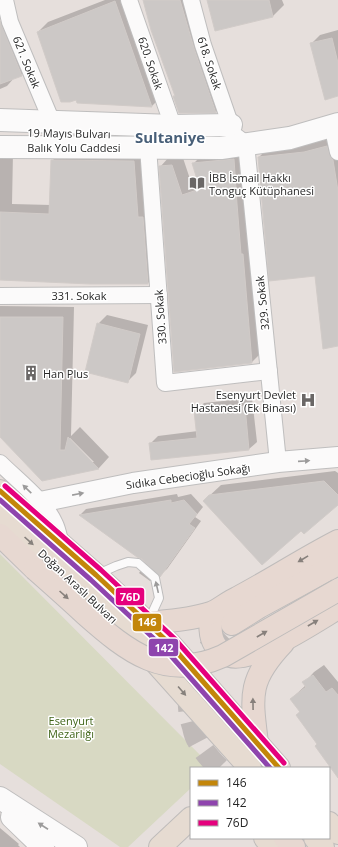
<svg xmlns="http://www.w3.org/2000/svg" width="338" height="847" font-family="'Open Sans',sans-serif">
  <rect width="100%" height="100%" fill="#e6dfdc"/>
  <polygon fill="#d8d9c3" points="0,554 212,767 191,768 191,788 128,847 120,847 0,764"/>
  <g fill="#0003" fill-rule="evenodd">
    <polygon points="105,0 128,0 162,96 152,106 77,99 38,32 48,22"/>
    <polygon points="144,0 191,0 224,103 216,112 179,112 174,97 176,95"/>
    <polygon points="208,0 282,0 284,5 273,16 216,30"/>
    <polygon points="13,19 32,64 21,75 15,77 7,86 0,89 0,24"/>
    <polygon points="338,30 338,95 312,43 320,35"/>
    <polygon points="336,137 338,144 338,345 316,275 270,280 259,157 268,148 313,143"/>
    <polygon points="244,150 262,352 252,362 160,167 170,156 182,155 192,185 199,183 193,164 204,153"/>
    <polygon points="61,152 142,153 157,275 148,283 0,280 0,153 13,153 12,204 51,205 52,161"/>
    <path d="M 0,306 L 74,307 L 71,436 L 80,427 L 109,457 L 99,468 L 42,480 L 0,435 ZM 70,438 L 94,462 L 92,462 L 69,439 Z"/>
    <polygon points="107,315 148,325 136,373 127,382 98,324"/>
    <polygon points="252,398 257,442 249,449 150,444 158,436 198,431 196,411 204,403"/>
    <polygon points="335,471 338,473 338,503 301,530 206,499 221,485"/>
    <polygon points="177,494 178,497 191,494 203,507 195,517 201,521 167,569 160,575 142,558 138,556 80,515 86,509"/>
    <polygon points="142,569 152,579 150,581 139,573"/>
    <polygon points="324,665 338,682 338,767 297,715 300,711 291,699 306,685 304,683 314,672"/>
    <polygon points="0,828 19,844 18,845 20,847 0,847"/>
  </g>
  <g fill="#ccc8c6" stroke="#d1cbc8">
    <polygon points="143,0 180,0 194,48 216,113 179,113 173,96 175,96 151,30"/>
    <polygon points="207,0 269,0 273,17 215,31"/>
    <polygon points="115,1 152,107 77,103 76,100 70,102 61,102 37,32"/>
    <polygon points="0,21 22,76 0,84"/>
    <polygon points="332,38 338,63 338,96 325,100 310,43"/>
    <polygon points="327,146 329,154 333,160 338,191 338,346 323,349 315,276 269,281 258,157 304,152"/>
    <polygon points="234,159 237,204 241,254 243,254 252,363 174,372 159,166 172,165 182,195 200,189 192,163"/>
    <polygon points="51,160 134,161 138,217 143,217 148,284 90,284 0,280 0,212 49,214"/>
    <polygon points="0,317 63,317 60,450 65,450 68,437 99,469 42,481 0,437"/>
    <polygon points="97,323 140,334 128,383 85,372"/>
    <polygon points="245,406 249,450 151,460 149,443 197,438 194,411"/>
    <polygon points="324,481 338,495 338,505 304,534 301,531 262,565 203,501 209,495"/>
    <polygon points="171,500 171,503 184,500 197,514 189,524 195,528 160,577 142,559 137,557 79,515"/>
    <polygon points="313,675 326,692 332,688 338,695 338,778 315,746 317,744 296,715 300,712 290,699 306,687 302,682"/>
  </g>
  <g fill="none" stroke-linecap="round" stroke-linejoin="round">
    <path stroke="#c0bab8" stroke-width="22" stroke-dasharray="22 11" stroke-linecap="butt" d="M 219,768 C 211,760 203,751 198,741 C 195,737 194,732 193,727 C 179,685 202,652 232,624"/>
    <g stroke="#bfbebe" stroke-width="10">
      <polyline id="service" points="98,574 116,566 128,562 138,563 155,578 159,598 149,620"/>
    </g>
    <g stroke="#bfbebe" stroke-width="18">
      <g id="minor">
        <polyline points="5,0 10,22 52,122"/>
        <polyline points="129,0 173,126"/>
        <polyline points="191,0 203,45 234,135 246,144 278,462"/>
        <polyline points="332,125 338,152"/>
        <polyline points="148,147 165,383 269,371"/>
        <polyline points="0,296 159,295"/>
        <path d="M 0,463 C 18,481 45,501 55,524 C 58,530 59,538 61,545"/>
      </g>
    </g>
    <g stroke="#bfbebe" stroke-width="22">
      <polyline id="tertiary" points="40,502 133,483 278,462 338,457"/>
    </g>
    <g stroke="#bfbebe" stroke-width="24">
      <g id="secondary">
        <polyline points="0,120 173,126 231,125"/>
        <polyline points="0,147 221,148 290,138 338,124"/>
        <polyline points="0,798 76,847"/>
        <polyline points="12,817 43,847"/>
      </g>
    </g>
    <g stroke="#bfbcbb" stroke-width="24">
      <g id="primary">
        <polyline points="0,491 96,575 169,643 279,768"/>
        <polyline points="0,515 131,635 250,768"/>
        <polyline points="329,823 338,833"/>
        <polyline points="265,838 273,847"/>
        <polyline points="315,838 323,847"/>
        <polyline points="160,847 191,818"/>
      </g>
    </g>
    <g stroke="#bfbcbb" stroke-width="24">
      <g id="trunk">
        <polyline points="0,535 35,569"/>
        <path d="M 212,613 C 210,624 209,635 215,645 C 218,650 224,655 230,656 C 254,663 316,621 338,608"/>
        <path d="M 147,623 C 168,621 190,620 211,613 C 219,610 228,602 237,598 C 271,580 303,559 338,541"/>
        <polyline points="232,624 259,607 338,564"/>
        <path d="M 257,743 C 251,695 248,680 283,643"/>
        <polyline points="285,838 294,847"/>
      </g>
    </g>
    <use href="#service" stroke="#fbfafa" stroke-width="8"/>
    <use href="#minor" stroke="#fbfafa" stroke-width="16"/>
    <use href="#tertiary" stroke="#fbfafa" stroke-width="20"/>
    <use href="#secondary" stroke="#fbfafa" stroke-width="22"/>
    <use href="#primary" stroke="#e6dbd1" stroke-width="22"/>
    <use href="#trunk" stroke="#e7d8d1" stroke-width="22"/>
    <g stroke="#bfbcbb" stroke-width="24" stroke-linecap="butt">
      <path id="trunk-bridge" d="M 35,569 C 52,584 69,599 85,614 C 128,652 165,682 223,656 L 338,590"/>
    </g>
    <use href="#trunk-bridge" stroke="#e7d8d1" stroke-width="22"/>
    <g stroke="#fff" stroke-width="8">
      <polyline id="bus-1" points="0,491 96,575 169,643 279,768"/>
    </g>
    <g stroke="#fff" stroke-width="8">
      <polyline id="bus-2" points="0,500 91,580 164,648 270,768"/>
    </g>
    <g stroke="#fff" stroke-width="8">
      <polyline id="bus-3" points="5,486 101,570 174,638 284,763"/>
    </g>
    <use href="#bus-1" stroke="#c3860a" stroke-width="5"/>
    <use href="#bus-2" stroke="#8e44ad" stroke-width="5"/>
    <use href="#bus-3" stroke="#e5007d" stroke-width="5"/>
  </g>
  <defs><path id="oneway-solid" d="M-6-.8H1V-3.2L6.5 0L1 3.2V.8H-6Z"/></defs>
  <g fill="#9c9b9b">
    <use href="#oneway-solid" transform="translate(304 461) rotate(-4)"/>
    <use href="#oneway-solid" transform="translate(27 489) rotate(-136)"/>
    <use href="#oneway-solid" transform="translate(78 494) rotate(-11)"/>
    <use href="#oneway-solid" transform="translate(157 587) rotate(-103)"/>
    <use href="#oneway-solid" transform="translate(43 826) rotate(-147)"/>
  </g>
  <g fill="#86817c">
    <use href="#oneway-solid" transform="translate(29 541) rotate(42)"/>
    <use href="#oneway-solid" transform="translate(182 691) rotate(49)"/>
  </g>
  <g fill="#87807c">
    <use href="#oneway-solid" transform="translate(303 559) rotate(149)"/>
    <use href="#oneway-solid" transform="translate(64 595) rotate(42)"/>
    <use href="#oneway-solid" transform="translate(313 623) rotate(-30)"/>
    <use href="#oneway-solid" transform="translate(262 634) rotate(-30)"/>
    <use href="#oneway-solid" transform="translate(253 704) rotate(-91)"/>
  </g>
  <defs>
    <g id="library-bare" transform="scale(1.2)"><path d="M-6-4Q-3-5.5-.7-3.5V5Q-3 3-6 4ZM6-4Q3-5.5 .7-3.5V5Q3 3 6 4Z" fill="#6a6766" stroke="#fff" stroke-width="2.5" paint-order="stroke"/></g>
    <g id="building-bare" transform="scale(1.2)"><path d="M-4-6H4V6H1V3H-1V6H-4ZM-2.5-4.3h1.7v1.8h-1.7ZM.8-4.3h1.7v1.8H.8ZM-2.5-1h1.7V.8h-1.7ZM.8-1h1.7V.8H.8Z" fill="#6a6766" stroke="#fff" stroke-width="2.5" paint-order="stroke"/></g>
    <g id="hospital-bare" transform="scale(1.2)"><path d="M-5-5h3v3.5h4V-5h3V5h-3V1.5h-4V5h-3Z" fill="#6a6766" stroke="#fff" stroke-width="2.5" paint-order="stroke"/></g>
  </defs>
  <g fill-rule="evenodd">
    <use href="#library-bare" x="197" y="183"/>
    <use href="#building-bare" x="31" y="373"/>
    <use href="#hospital-bare" x="308" y="400"/>
  </g>
  <g text-anchor="middle" dominant-baseline="central" stroke-width="3" stroke-linejoin="round" paint-order="stroke">
    <g font-size="11" fill="#272727" stroke="#fff">
      <text transform="translate(27 62) rotate(68)">621. Sokak</text>
      <text transform="translate(151 63) rotate(71)">620. Sokak</text>
      <text transform="translate(210 63) rotate(72)">618. Sokak</text>
      <text transform="translate(69 133) rotate(1)">19 Mayıs Bulvarı</text>
      <text x="74" y="147">Balık Yolu Caddesi</text>
      <text x="79" y="295">331. Sokak</text>
      <text transform="translate(262 303) rotate(-96)">329. Sokak</text>
      <text transform="translate(160 317) rotate(-94)">330. Sokak</text>
      <text transform="translate(188 476) rotate(-8)">Sıdıka Cebecioğlu Sokağı</text>
      <text transform="translate(78 586) rotate(43)">Doğan Araslı Bulvarı</text>
    </g>
    <g font-size="11" fill="#272727" stroke="#fff" text-anchor="start">
      <text x="209" y="177">İBB İsmail Hakkı<tspan x="209" dy="13">Tonguç Kütüphanesi</tspan></text>
      <text x="43" y="373">Han Plus</text>
      <text x="296" y="394" text-anchor="end">Esenyurt Devlet<tspan x="296" dy="13">Hastanesi (Ek Binası)</tspan></text>
    </g>
    <g font-size="11" fill="#3f6418" stroke="#fff">
      <text x="71" y="720">Esenyurt<tspan x="71" dy="13">Mezarlığı</tspan></text>
    </g>
    <g font-size="15" font-weight="bold" fill="#485f78" stroke="#fff">
      <text x="170" y="137">Sultaniye</text>
    </g>
  </g>
  <g stroke="#fff" stroke-width="1.5">
    <rect x="115" y="587" width="30" height="19" rx="4" fill="#e5007d"/>
    <rect x="132" y="613" width="30" height="19" rx="4" fill="#c3860a"/>
    <rect x="148" y="638" width="31" height="19" rx="4" fill="#8e44ad"/>
  </g>
  <g font-size="11" text-anchor="middle" font-weight="bold" fill="#fff">
    <text x="130" y="601">76D</text>
    <text x="147" y="626">146</text>
    <text x="164" y="652">142</text>
  </g>
  <rect x="190" y="767" width="140" height="72" fill="#ffffff" stroke="#a9a9a9"/>
  <rect x="198" y="780" width="20" height="6" fill="#c3860a" stroke="#a9a9a9"/>
  <text x="226" y="787" font-size="12" fill="#272727">146</text>
  <rect x="198" y="800" width="20" height="6" fill="#8e44ad" stroke="#a9a9a9"/>
  <text x="226" y="807" font-size="12" fill="#272727">142</text>
  <rect x="198" y="820" width="20" height="6" fill="#e5007d" stroke="#a9a9a9"/>
  <text x="226" y="827" font-size="12" fill="#272727">76D</text>
</svg>
